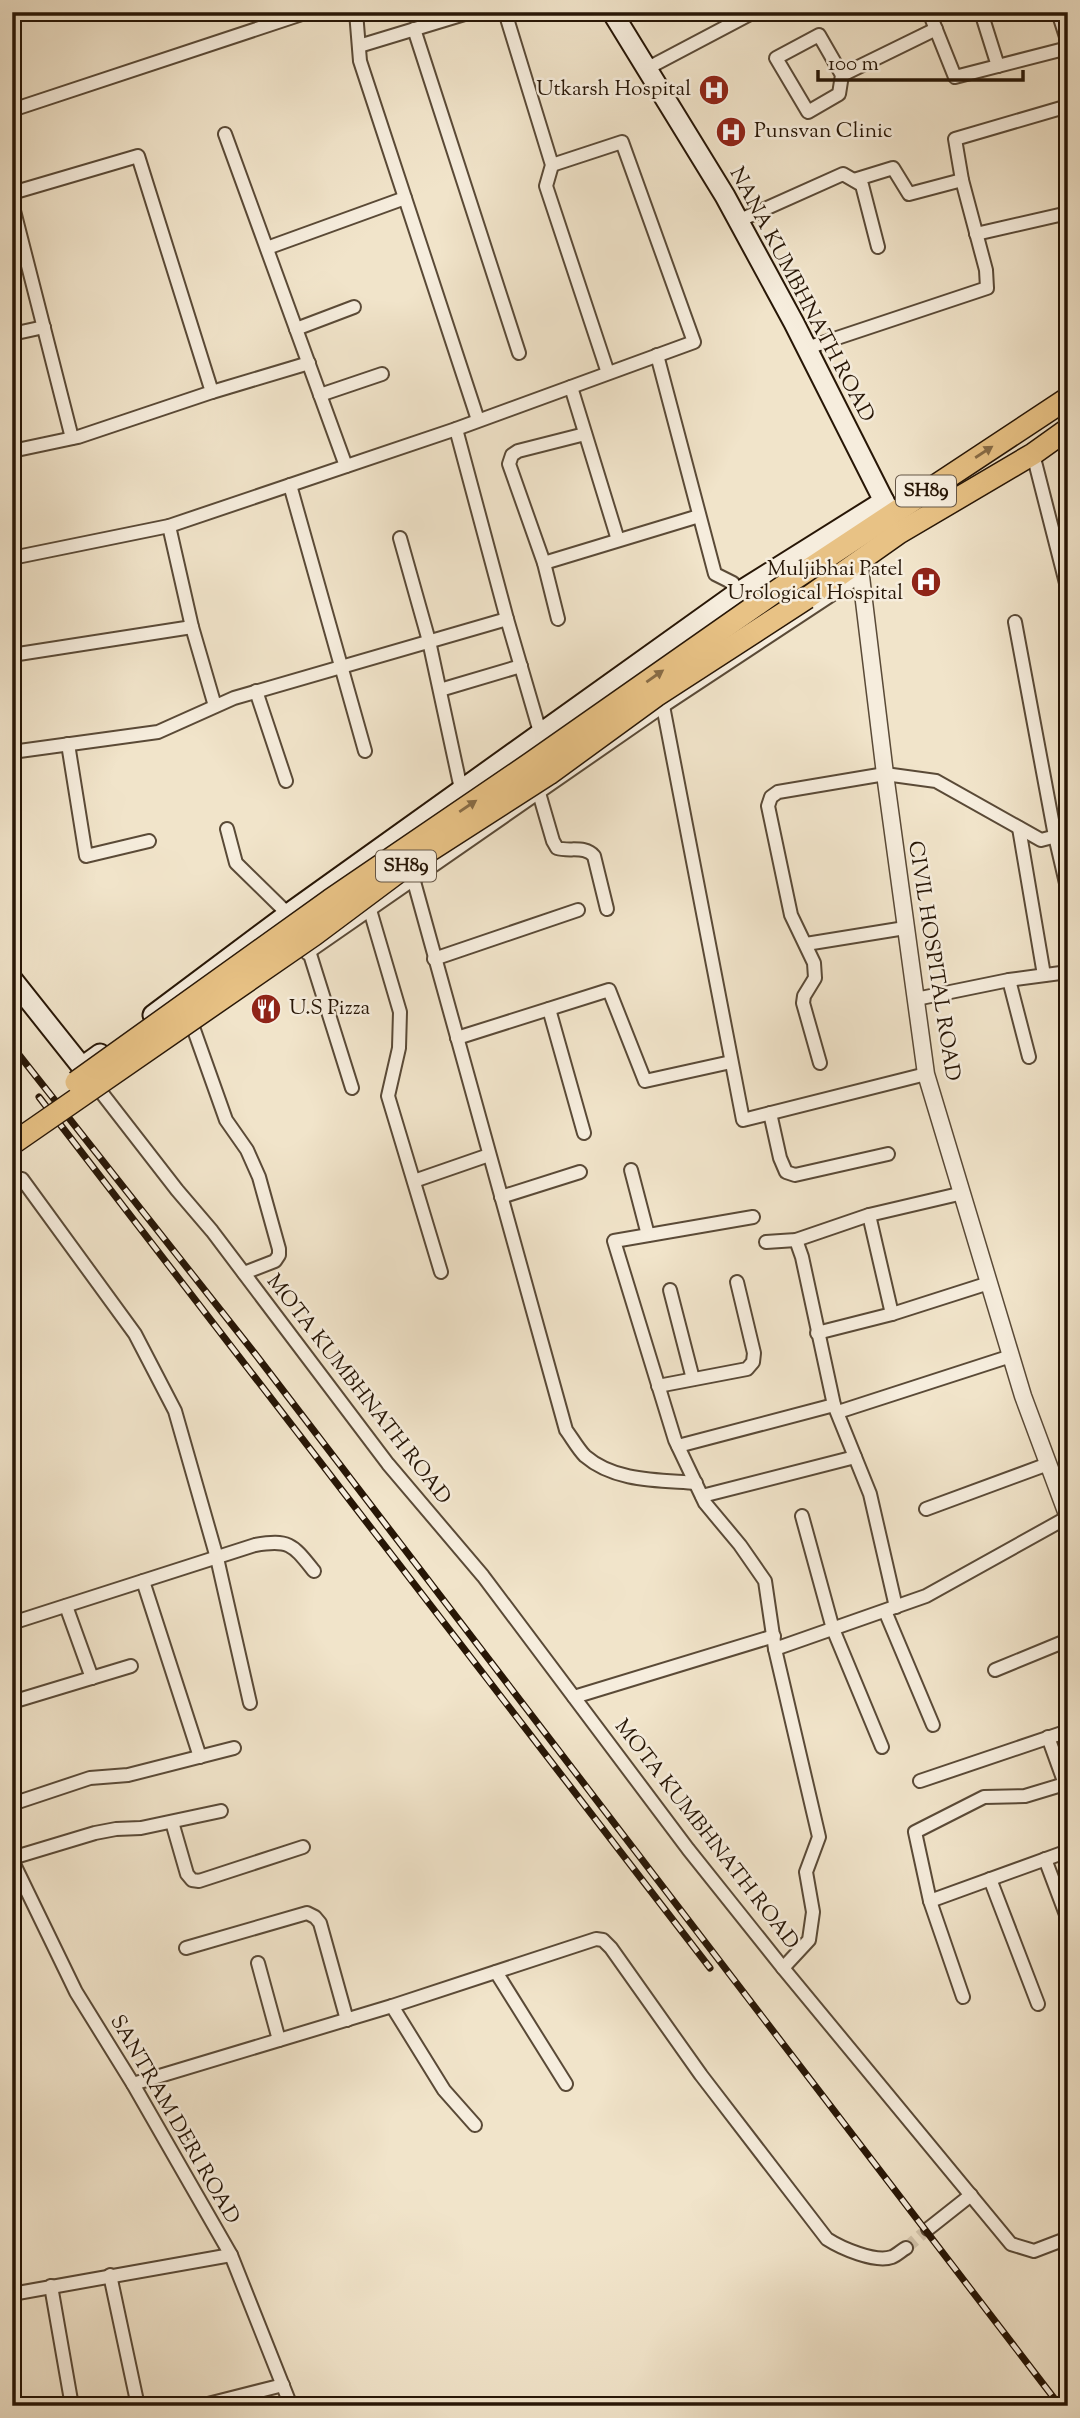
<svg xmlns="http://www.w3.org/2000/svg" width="1080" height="2418" font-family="'Sorts Mill Goudy',serif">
  <rect width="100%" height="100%" fill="#f1e4ca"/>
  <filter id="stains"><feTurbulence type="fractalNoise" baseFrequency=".00286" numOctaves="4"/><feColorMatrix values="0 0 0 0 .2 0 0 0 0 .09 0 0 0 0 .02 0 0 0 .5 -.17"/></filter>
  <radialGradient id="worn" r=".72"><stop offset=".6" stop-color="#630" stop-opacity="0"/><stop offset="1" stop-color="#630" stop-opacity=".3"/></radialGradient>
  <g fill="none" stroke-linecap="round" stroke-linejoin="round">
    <polyline stroke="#d3c5ad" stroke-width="12" stroke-dasharray="12 6" stroke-linecap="butt" points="906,2248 928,2229"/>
    <g stroke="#5a4a37" stroke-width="16">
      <g id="minor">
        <polyline points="356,12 360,61 478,420"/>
        <polyline points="505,12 552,165 546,186 608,373"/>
        <polyline points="929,12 955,77 1068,48"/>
        <polyline points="981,12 998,66"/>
        <polyline points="1058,12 1068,43"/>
        <polyline points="414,29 519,353"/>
        <polyline points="359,46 471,12"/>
        <polyline points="646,69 754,12"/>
        <polyline points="842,75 819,35 776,58 808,112 839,94 842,75 936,29"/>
        <polyline points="12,110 308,12"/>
        <polyline points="225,134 346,466"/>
        <polyline points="854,180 893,168 909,194 962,180"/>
        <polyline points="12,193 138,156 212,392 78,437 12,451"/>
        <polyline points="12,203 72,438"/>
        <polyline points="738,221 843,174 862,185 878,247"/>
        <polyline points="976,234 1068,213"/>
        <polyline points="267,248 405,198"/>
        <polyline points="296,329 354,307"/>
        <polyline points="12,334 44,327"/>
        <polyline points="807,348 987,288 986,270 962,180 955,139 1068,106"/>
        <polyline points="657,355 715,574 733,583 734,595"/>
        <polyline points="571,387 618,540"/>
        <polyline points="212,392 309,363"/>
        <polyline points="320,395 382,374"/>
        <polyline points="456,429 507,619 540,732"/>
        <polyline points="1033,454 1068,591"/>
        <polyline points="290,485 365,751"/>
        <polyline points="169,526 192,627 215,706"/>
        <polyline points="400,538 429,641 461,789"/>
        <polyline points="12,558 169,526 456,429 694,342 622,142 552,165"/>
        <polyline points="544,563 699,516"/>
        <polyline points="558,619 544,563 509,464 512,455 518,451 585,434"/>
        <polyline points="1015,622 1055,836 1068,892"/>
        <polyline points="12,655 192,627"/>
        <polyline points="440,690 521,666"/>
        <polyline points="256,691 286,781"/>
        <polyline points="663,706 743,1120 926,1074"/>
        <polyline points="68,744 86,856 149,841"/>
        <polyline points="12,752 158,732 234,698 507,619"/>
        <path d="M 539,793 L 553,841 L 557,848 C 569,852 585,845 594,856 L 607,909"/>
        <polyline points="1019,828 1044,975"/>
        <polyline points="227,829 236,863 288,914"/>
        <path d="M 413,878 L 566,1430 C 572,1438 578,1449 585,1456 C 615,1482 659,1480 696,1483"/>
        <polyline points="370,910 400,1012 399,1048 388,1096 441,1272"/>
        <polyline points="806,944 905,928"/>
        <polyline points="309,951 352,1088"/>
        <polyline points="307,953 663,706 860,576"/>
        <polyline points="434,959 578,910"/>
        <polyline points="1009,980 1029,1057"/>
        <polyline points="916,999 1009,980 1068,972"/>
        <polyline points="549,1009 584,1133"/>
        <polyline points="194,1030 226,1120 247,1150 259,1177 279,1249 279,1255 275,1261 244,1273"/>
        <polyline points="457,1038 609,990 645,1081 731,1062"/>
        <polyline points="820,1063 803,1003 804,996 815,978 814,963 791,915 768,806 771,797 778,792 885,774 936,781 1041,840 1068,833"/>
        <polyline points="94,1083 177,1190 212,1231 388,1464 483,1576 688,1849 783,1968 1011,2244 1034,2251 1068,2238"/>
        <polyline points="770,1113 780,1158 786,1172 795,1175 888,1154"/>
        <polyline points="631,1170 648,1235"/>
        <polyline points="12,1178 22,1179 135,1334 175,1411 217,1558 250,1703"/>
        <polyline points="414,1181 489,1155"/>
        <polyline points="501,1197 580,1172"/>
        <polyline points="869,1215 892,1314"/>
        <polyline points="753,1217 614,1241 675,1440 705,1503 740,1545 765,1581 775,1649 819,1837 806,1872 813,1912 809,1940 783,1968"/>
        <polyline points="796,1240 802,1257 834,1405 870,1494 896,1607"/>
        <polyline points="766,1242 796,1240 869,1215 963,1193"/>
        <polyline points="670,1290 693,1379"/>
        <polyline points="817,1333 892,1314 989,1283"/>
        <polyline points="658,1386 747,1369 753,1362 754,1353 737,1282"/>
        <polyline points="838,1412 1011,1356"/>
        <polyline points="678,1446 834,1405"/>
        <polyline points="702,1496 855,1457"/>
        <polyline points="926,1509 1048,1464"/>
        <polyline points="802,1516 833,1629 882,1747"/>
        <polyline points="143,1581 200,1757"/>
        <polyline points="66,1606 92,1678"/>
        <polyline points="885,1611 933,1725"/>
        <path d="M 12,1623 L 255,1545 C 290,1539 293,1545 314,1571"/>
        <polyline points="775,1649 926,1596 1068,1517"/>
        <polyline points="995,1670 1068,1640"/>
        <polyline points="574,1697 774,1636"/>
        <polyline points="12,1702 131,1666"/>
        <polyline points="1048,1737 1065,1784"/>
        <polyline points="920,1781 1068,1731"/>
        <polyline points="12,1804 90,1778 128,1775 234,1748"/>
        <polyline points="172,1822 187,1874 192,1880 199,1881 303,1847"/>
        <polyline points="12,1858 95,1833 116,1829 141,1828 221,1811"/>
        <polyline points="1045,1859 1068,1920"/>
        <polyline points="12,1860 76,1992 133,2084 231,2255 291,2406"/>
        <polyline points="990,1879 1038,2004"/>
        <polyline points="930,1901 1068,1851"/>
        <polyline points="186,1948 307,1913 315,1917 320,1923 347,2020"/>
        <polyline points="258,1963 279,2040"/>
        <polyline points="496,1972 566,2084"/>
        <polyline points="963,1997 930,1901 915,1832 984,1797 1025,1796 1068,1783"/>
        <polyline points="392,2006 444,2090 475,2125"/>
        <path d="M 133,2084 L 392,2006 L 596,1939 L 603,1940 L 611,1948 L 701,2075 L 827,2239 C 841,2248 875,2263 892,2257 C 897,2255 902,2250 906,2248"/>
        <polyline points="928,2229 971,2195"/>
        <polyline points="110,2275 138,2406"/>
        <polyline points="51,2286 72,2406"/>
        <polyline points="12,2294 231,2255"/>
        <polyline points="200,2406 283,2385"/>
      </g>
    </g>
    <g stroke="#5a4a37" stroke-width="19">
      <polyline id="tertiary" points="859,560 885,774 926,1074 1023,1396 1068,1517"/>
    </g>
    <g stroke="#271606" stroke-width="23">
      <g id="secondary">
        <polyline points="612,12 725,196 794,323 890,513"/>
        <polyline points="12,979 82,1067 100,1054"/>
        <polyline points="153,1015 288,914 734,595 884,501"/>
      </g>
    </g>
    <g stroke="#271606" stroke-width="24">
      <g id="primary">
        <polyline points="785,585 1068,398"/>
        <polyline points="807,598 899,533 1033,454 1068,429"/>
      </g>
    </g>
    <use href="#minor" stroke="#f6eddd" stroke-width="12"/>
    <use href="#tertiary" stroke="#f6eddd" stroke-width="16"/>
    <use href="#secondary" stroke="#f6eddd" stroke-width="19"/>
    <use href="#primary" stroke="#e8c285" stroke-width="21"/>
    <g stroke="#271606" stroke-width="7">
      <g id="rail">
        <polyline points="12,1046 256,1355 1060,2406"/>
        <polyline points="39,1097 710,1968"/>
      </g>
    </g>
    <use href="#rail" stroke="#f6eddd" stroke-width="4.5" stroke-dasharray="13" stroke-linecap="butt"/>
    <g stroke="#271606" stroke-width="24" stroke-linecap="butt">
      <g id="primary-bridge">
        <polyline points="76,1082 330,900 531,763 785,585"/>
        <polyline points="12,1144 314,935 409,864 549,774 656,696 807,598"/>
      </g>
    </g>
    <use href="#primary-bridge" stroke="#e8c285" stroke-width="21"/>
  </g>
  <defs><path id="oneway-solid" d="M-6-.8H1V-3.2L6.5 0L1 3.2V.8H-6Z" transform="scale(1.75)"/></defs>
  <g fill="#886c46">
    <use href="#oneway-solid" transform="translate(984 452) rotate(-33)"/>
    <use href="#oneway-solid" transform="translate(655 676) rotate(-35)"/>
    <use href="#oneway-solid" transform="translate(468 806) rotate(-34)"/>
  </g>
  <defs>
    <g id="hospital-disc" transform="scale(1.575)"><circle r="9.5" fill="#8f2418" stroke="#f6eddd"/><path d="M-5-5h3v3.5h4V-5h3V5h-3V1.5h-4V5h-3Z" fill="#fff"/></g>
    <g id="restaurant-disc" transform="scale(1.575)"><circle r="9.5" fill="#8f2418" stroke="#f6eddd"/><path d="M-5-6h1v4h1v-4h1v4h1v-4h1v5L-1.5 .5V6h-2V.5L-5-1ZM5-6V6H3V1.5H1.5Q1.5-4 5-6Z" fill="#fff"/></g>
  </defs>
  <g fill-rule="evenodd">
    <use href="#hospital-disc" x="714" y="90"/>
    <use href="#hospital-disc" x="731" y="132"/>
    <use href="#hospital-disc" x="926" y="582"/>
    <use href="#restaurant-disc" x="266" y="1009"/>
  </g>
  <g text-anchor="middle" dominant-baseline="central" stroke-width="5" stroke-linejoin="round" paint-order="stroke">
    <g fill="#f6eddd" stroke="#655646" stroke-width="2">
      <rect x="896" y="475.5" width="60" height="31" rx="5"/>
      <rect x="376" y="850.5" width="60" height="31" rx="5"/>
    </g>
    <g font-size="19" font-weight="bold" fill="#271606">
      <text x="926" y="491">SH89</text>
      <text x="406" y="866">SH89</text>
    </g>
    <g font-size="21" fill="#271606" stroke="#f6eddd" text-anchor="end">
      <text x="691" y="90">Utkarsh Hospital</text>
      <text x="754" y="132" text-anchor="start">Punsvan Clinic</text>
      <text x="903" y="570">Muljibhai Patel<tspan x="903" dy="24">Urological Hospital</tspan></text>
      <text x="289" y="1009" text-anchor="start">U.S Pizza</text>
    </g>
    <g font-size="21" fill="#271606" stroke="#f6eddd">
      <text transform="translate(801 295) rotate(62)">NANA KUMBHNATH ROAD</text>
      <text transform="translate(933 961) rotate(81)">CIVIL HOSPITAL ROAD</text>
      <text transform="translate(358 1390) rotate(52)">MOTA KUMBHNATH ROAD</text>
      <text transform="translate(706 1835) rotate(52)">MOTA KUMBHNATH ROAD</text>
      <text transform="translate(174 2120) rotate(60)">SANTRAM DERI ROAD</text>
    </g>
  </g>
  <rect width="1080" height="2418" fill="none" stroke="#f1e4ca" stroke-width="42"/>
  <rect x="14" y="14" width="1052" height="2390" fill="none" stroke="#271606" stroke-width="3.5"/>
  <rect x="21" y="21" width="1038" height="2376" fill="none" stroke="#271606" stroke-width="2"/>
  <path d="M818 70v10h205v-10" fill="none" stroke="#271606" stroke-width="3.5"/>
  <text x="828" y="70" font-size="21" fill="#271606" stroke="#f6eddd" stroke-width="5" paint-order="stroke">100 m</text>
  <rect width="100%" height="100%" filter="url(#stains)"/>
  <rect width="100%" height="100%" fill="url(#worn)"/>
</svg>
